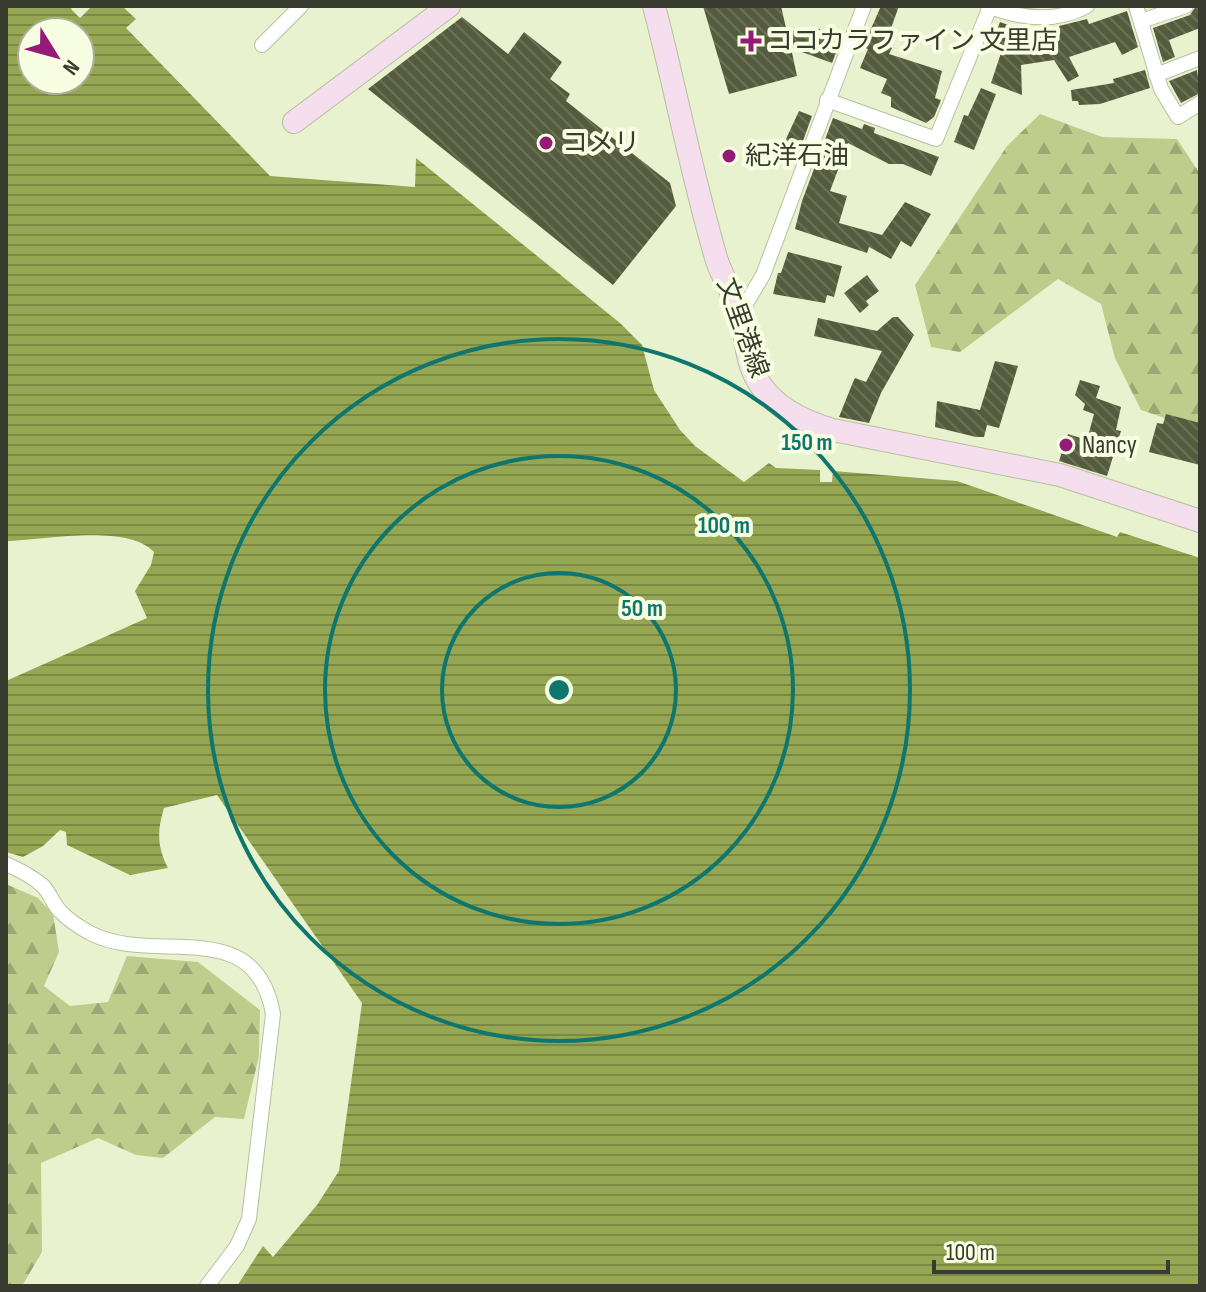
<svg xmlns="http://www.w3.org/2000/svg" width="1206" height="1292" font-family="'Sofia Sans Condensed','Noto Sans JP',sans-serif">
  <defs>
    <pattern id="forest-firs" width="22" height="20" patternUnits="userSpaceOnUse" patternTransform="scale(2)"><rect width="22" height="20" fill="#becd8c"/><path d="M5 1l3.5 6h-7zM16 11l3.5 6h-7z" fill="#9ba873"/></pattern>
    <pattern id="water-rules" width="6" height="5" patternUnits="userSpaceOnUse" patternTransform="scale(2)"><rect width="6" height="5" fill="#95a753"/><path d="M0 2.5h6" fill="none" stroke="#7b8945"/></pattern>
    <pattern id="building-back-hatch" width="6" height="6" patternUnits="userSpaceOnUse" patternTransform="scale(2)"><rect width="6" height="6" fill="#555c3e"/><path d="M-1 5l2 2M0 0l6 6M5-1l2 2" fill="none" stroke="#6b7158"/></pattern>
  </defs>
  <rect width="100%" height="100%" fill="#e9f2cf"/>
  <g fill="url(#forest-firs)">
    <polygon points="1040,114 1102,137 1177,139 1200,174 1200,430 1141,410 1115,358 1101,304 1058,279 960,352 931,347 915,285 1007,146"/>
    <polygon points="6,884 38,898 53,914 59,952 44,986 70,1006 108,1002 127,956 198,962 260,1010 259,1056 244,1119 215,1117 163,1158 136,1155 98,1138 41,1163 42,1252 22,1286 6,1286"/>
  </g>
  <path fill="url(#water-rules)" fill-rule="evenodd" d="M 6,6 L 73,6 L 71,9 L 80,18 L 92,6 L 122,6 L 136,19 L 126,28 L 270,176 L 415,187 L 416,158 L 620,323 L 642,345 L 654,390 L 680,430 L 695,446 L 744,482 L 769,463 L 776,468 L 820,470 L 820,482 L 832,482 L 833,471 L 957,481 L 1117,537 L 1120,532 L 1200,558 L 1200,1286 L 237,1286 L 263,1246 L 273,1257 L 317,1205 L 339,1171 L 362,1003 L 217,795 L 164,808 C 157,831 157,847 168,868 L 130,875 L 67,845 L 66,832 L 60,830 L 43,846 L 23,857 L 6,852 L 6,681 L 147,618 L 135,591 L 151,565 L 154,552 C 128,523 43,540 6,541 ZM 32,32 L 80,32 L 80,80 L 32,80 Z"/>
  <g fill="url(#building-back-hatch)">
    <polygon points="703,6 781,6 786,28 806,35 808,29 815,31 816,28 843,35 832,63 791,48 797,76 729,94"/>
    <polygon points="881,6 899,6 885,45 892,48 889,54 942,71 935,98 941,100 934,117 926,123 891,107 891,97 881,93 887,79 860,68 868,49 863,47"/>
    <polygon points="1196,6 1200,6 1200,28 1169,40 1175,57 1163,62 1153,28 1190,15"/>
    <polygon points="1127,11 1138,47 1122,55 1115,42 1069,57 1079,76 1068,82 1054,60 1021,65 1022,95 991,83 1001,53 990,49 1000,22 1021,30 1018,36 1045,35 1054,27 1060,34 1059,26 1087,19 1089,24"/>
    <polygon points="462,17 508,54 524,32 562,62 550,79 570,94 566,101 670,183 676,206 613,285 368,89"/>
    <polygon points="1145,70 1150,88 1100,104 1079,105 1078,101 1072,101 1071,90 1114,83 1113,79"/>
    <polygon points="1197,70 1200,93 1181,103 1169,81"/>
    <polygon points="981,88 996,94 974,150 954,142 964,115 968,116"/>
    <polygon points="799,111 812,116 795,163 779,154"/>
    <polygon points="833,118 862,129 864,124 875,128 874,133 939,157 931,176 903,164 889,164 848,143 830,191 847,196 839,223 882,235 905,202 931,214 911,247 901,241 891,259 869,247 867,253 795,229 802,201"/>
    <polygon points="788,252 842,266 834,297 827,295 825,303 773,294 778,273 781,273"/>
    <polygon points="867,275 879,291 866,301 869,305 860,313 844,293"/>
    <polygon points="893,317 898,317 914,335 881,393 869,423 839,417 853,382 855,378 866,382 882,351 814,336 818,318 877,331"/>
    <polygon points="995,361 1018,366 999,428 987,425 984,437 976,437 935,427 937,401 980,410"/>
    <polygon points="1080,380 1100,386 1096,398 1121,407 1116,430 1121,431 1107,476 1059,461 1068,434 1087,440 1094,414 1083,410 1085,404 1075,395"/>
    <polygon points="1166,414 1200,423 1200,465 1149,452 1157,423 1163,424"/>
  </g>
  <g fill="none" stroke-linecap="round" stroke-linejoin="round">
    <g stroke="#b7c09e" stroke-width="16">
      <g id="minor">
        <path d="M 988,6 C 1021,19 1056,23 1087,6"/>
        <polyline points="1136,6 1161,89 1178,117 1200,103"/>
        <polyline points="1141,21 1186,6"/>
        <polyline points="262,45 301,6"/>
        <polyline points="1156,75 1200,58"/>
        <polyline points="827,100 936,139 990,7"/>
        <polyline points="740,314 763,275 864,6"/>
        <path d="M 6,864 C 19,870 32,876 43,886 C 50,893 53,904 60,911 C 67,919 81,928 90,933 C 155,967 255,912 273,1014 L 249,1219 L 237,1246 L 207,1286"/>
      </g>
    </g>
    <g stroke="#b7c09e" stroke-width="24">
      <g id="secondary">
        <path d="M 654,6 C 676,90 692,177 717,261 C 723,278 733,294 739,311 C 747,335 744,358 758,381 C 774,408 805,422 833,430 L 1060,475 L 1200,521"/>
        <polyline points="294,122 449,6"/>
      </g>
    </g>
    <use href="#minor" stroke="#fff" stroke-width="14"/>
    <use href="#secondary" stroke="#f5dfee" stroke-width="22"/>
  </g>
  <g fill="none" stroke="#0f766e" stroke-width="4">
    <circle cx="559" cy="690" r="117"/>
    <circle cx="559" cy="690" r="234"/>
    <circle cx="559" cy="690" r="351"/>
  </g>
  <g fill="#941b78" stroke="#f7fee2" stroke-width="3">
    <path d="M747 29h8v8h8v8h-8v8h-8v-8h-8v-8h8z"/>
    <circle cx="546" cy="143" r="8"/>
    <circle cx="729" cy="156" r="8"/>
    <circle cx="1066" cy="445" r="8"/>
  </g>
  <g text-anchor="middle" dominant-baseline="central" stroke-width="8" stroke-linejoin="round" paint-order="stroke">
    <g font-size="26" fill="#383b2e" stroke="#f7fee2" text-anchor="start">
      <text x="767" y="41">ココカラファイン 文里店</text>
      <text x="562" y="143">コメリ</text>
      <text x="745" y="156">紀洋石油</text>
      <text x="1082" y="445">Nancy</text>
    </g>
    <g font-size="26" fill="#383b2e" stroke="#f7fee2">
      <text transform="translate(742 328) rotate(70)">文里港線</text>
    </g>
  </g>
  <circle cx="559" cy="690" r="12" fill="#0f766e" stroke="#f7fee2" stroke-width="4"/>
  <g font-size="24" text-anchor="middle" font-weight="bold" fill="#0f766e" stroke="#f7fee2" stroke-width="8" stroke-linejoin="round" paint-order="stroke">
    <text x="807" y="450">150 m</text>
    <text x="724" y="533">100 m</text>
    <text x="642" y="616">50 m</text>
  </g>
  <rect width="1206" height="1292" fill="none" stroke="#383b2e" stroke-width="16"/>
  <g transform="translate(56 56) rotate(127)"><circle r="38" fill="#f7fee2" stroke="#abb09a" stroke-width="2"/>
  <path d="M0-6L14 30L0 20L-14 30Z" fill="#941b78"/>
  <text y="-12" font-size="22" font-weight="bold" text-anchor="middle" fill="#383b2e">N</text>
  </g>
  <path d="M934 1260v12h234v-12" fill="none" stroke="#383b2e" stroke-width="4"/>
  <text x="946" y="1260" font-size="24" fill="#383b2e" stroke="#f7fee2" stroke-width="6" paint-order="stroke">100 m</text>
</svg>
